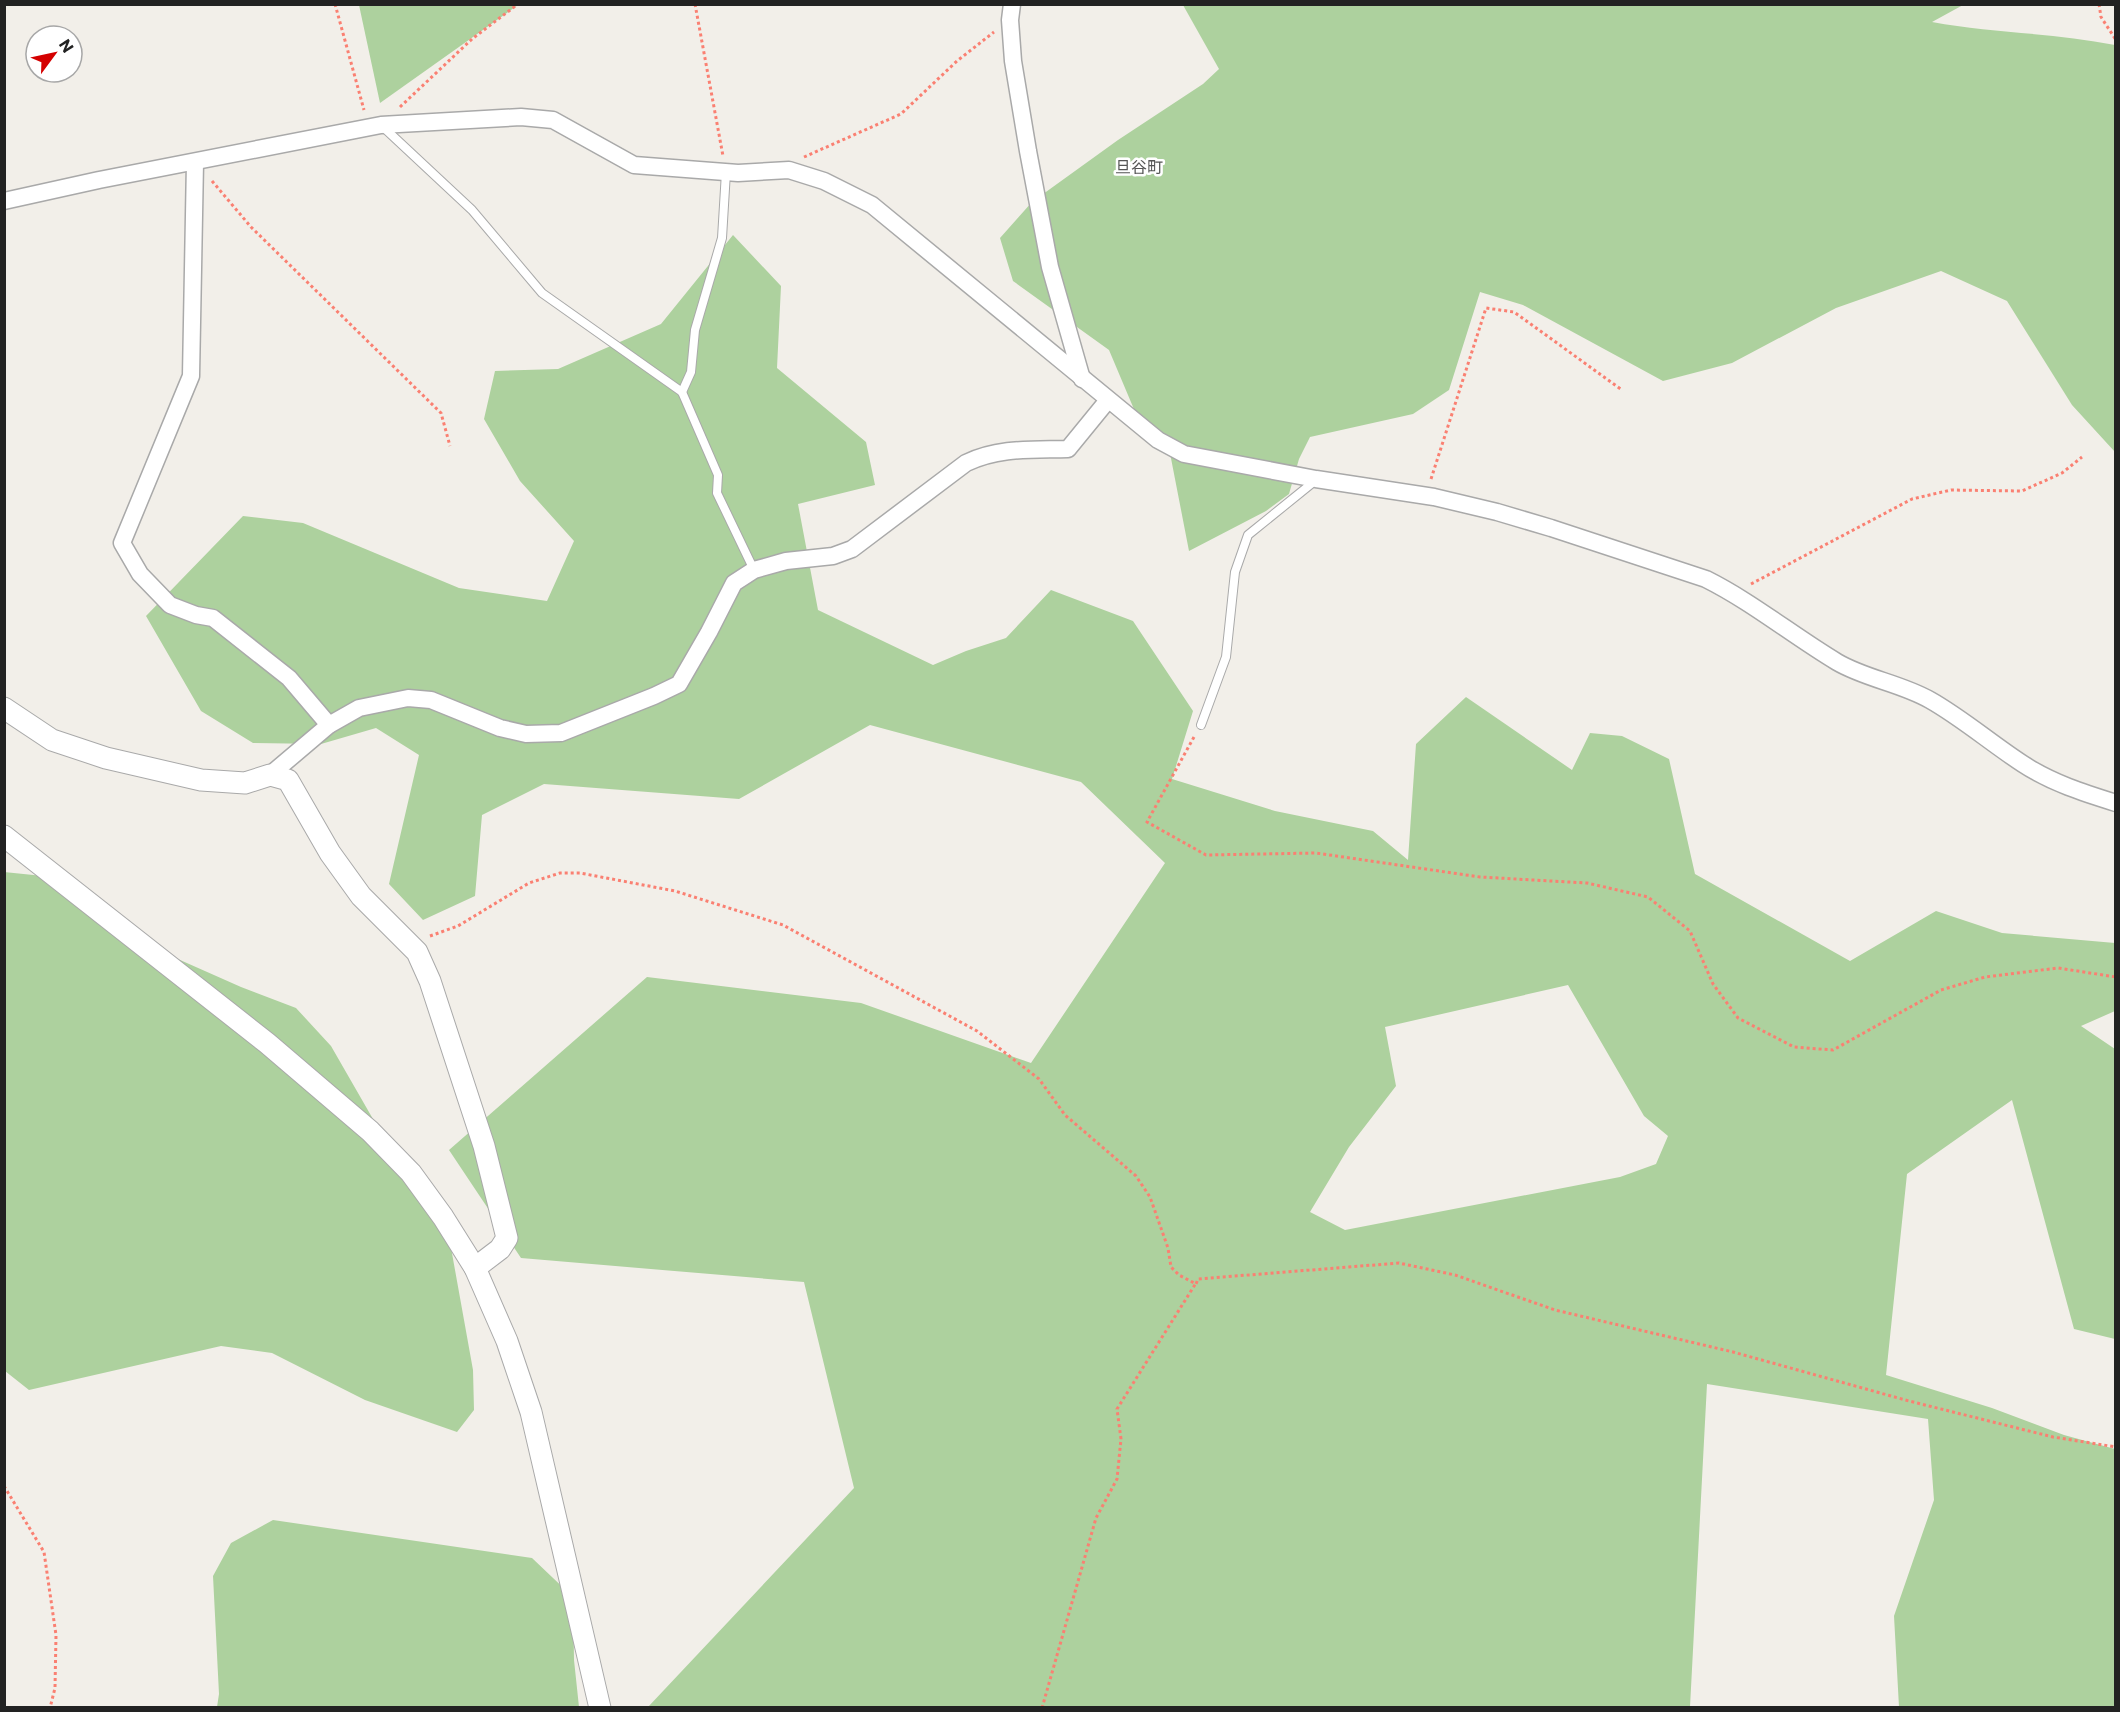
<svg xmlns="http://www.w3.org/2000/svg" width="2120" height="1712" font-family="Commissioner,'Noto Sans JP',sans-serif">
  <rect width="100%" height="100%" fill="#f2efe9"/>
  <g fill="#add19e" fill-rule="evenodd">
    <polygon points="359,5 359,4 518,5 380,103"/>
    <path d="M 1183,5 L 1963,5 L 1932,22 C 1992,33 2055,33 2115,45 L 2115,452 L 2072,405 L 2007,301 L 1941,271 L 1836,308 L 1732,363 L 1663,381 L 1523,305 L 1480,292 L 1449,390 L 1413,414 L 1310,437 L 1299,459 L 1289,494 L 1266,511 L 1189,551 L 1169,448 L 1136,414 L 1109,350 L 1013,281 L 1000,238 L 1032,202 L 1118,140 L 1203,84 L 1219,69 Z"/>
    <path d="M 733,235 L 781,286 L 777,368 L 866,442 L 875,485 L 798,504 L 818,610 L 933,665 L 966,651 L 1006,638 L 1051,590 L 1133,621 L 1193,711 L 1172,779 L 1275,811 L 1373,831 L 1408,860 L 1416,744 L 1466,697 L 1572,770 L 1590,733 L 1622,736 L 1669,759 L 1695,874 L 1850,961 L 1936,911 L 2002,933 L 2115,943 L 2115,1011 L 2081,1026 L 2115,1049 L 2115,1339 L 2074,1329 L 2012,1100 L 1907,1174 L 1886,1375 L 1992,1408 L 2064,1435 L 2115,1449 L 2115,1707 L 1899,1707 L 1894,1616 L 1934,1500 L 1928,1419 L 1707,1384 L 1690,1707 L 648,1707 L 854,1488 L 804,1282 L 521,1258 L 449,1150 L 647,977 L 861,1003 L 1031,1063 L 1165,863 L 1081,782 L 870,725 L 739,799 L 544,784 L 482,815 L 475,896 L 423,920 L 389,884 L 419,755 L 376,728 L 321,744 L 253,743 L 201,711 L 146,616 L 243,516 L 303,523 L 459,588 L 547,601 L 574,541 L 520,481 L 484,419 L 495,371 L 558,369 L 661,324 ZM 1568,985 L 1644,1116 L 1668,1136 L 1656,1164 L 1620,1177 L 1345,1230 L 1310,1212 L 1349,1147 L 1396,1086 L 1385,1027 Z"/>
    <polygon points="4,872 43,876 153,948 241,987 296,1008 331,1046 400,1166 448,1231 473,1370 474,1410 457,1432 365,1400 272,1353 221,1346 29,1390 5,1371"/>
    <polygon points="273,1520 532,1558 573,1597 574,1660 579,1707 217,1707 219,1694 213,1576 231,1543"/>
  </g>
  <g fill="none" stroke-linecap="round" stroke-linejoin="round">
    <g stroke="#a9a9a9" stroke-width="10">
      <g id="service">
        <polyline points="381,125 472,210 542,293 682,392 718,475 717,493 754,570"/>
        <polyline points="682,392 691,372 695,330 722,238 726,172"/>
        <polyline points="1201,725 1226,657 1235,572 1248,535 1316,480"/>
      </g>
    </g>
    <g stroke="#a9a9a9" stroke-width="19">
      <g id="minor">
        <polyline points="1012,4 1010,20 1013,61 1028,151 1050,267 1082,379"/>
        <polyline points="195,162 191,376 122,543 140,574 170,605 196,615 213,618 289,678 329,725"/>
        <path d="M 4,201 L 99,180 L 381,125 L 521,117 L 553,120 L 634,165 L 738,173 L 789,170 L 824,181 L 872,205 L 1158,440 L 1184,454 L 1316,479 L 1434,497 L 1497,512 L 1551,528 L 1706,579 C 1752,602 1792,635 1837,662 C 1866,679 1900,683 1930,700 C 1962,718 1992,744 2023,764 C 2052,783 2084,793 2116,803"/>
        <path d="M 270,775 L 329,725 L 359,708 L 408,698 L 431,700 L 500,728 L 526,734 L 561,733 L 654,696 L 679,684 L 709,632 L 734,583 L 754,570 L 786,561 L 833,556 L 852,549 L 966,463 C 999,447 1033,450 1068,449 L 1108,400"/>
      </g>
    </g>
    <g stroke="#a9a9a9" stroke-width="23">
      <g id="tertiary">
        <polyline points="4,708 52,740 106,758 201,780 245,783 270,775 288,780 330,853 361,896 417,952 430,981 484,1146 507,1238 500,1249 475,1268"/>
        <polyline points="4,836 267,1043 370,1131 411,1173 443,1217 475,1268 507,1341 531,1412 600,1708"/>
      </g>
    </g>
    <g stroke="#fa8072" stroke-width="3" stroke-dasharray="3 3" stroke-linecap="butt">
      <polyline points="335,4 364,110"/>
      <polyline points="695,4 723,156"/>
      <polyline points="2099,4 2101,17 2116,40"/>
      <polyline points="400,107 472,39 518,4"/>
      <polyline points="804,157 901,114 957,61 994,32"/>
      <polyline points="212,181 251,227 441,413 450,446"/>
      <polyline points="1431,479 1486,308 1514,312 1622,390"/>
      <polyline points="1751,584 1912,499 1951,490 2022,491 2062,473 2082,457"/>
      <polyline points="1194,737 1147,822 1206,855 1316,853 1480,877 1587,883 1648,897 1690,931 1713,984 1738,1018 1794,1047 1833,1050 1941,990 1985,977 2058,968 2116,977"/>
      <polyline points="430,936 458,926 529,883 560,873 580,873 675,891 783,925 977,1031 1039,1079 1065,1115 1136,1176 1150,1197 1168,1248 1171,1267 1179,1275 1196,1284 1198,1279 1399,1263 1455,1275 1555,1310 1733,1352 1909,1401 2053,1437 2116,1447"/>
      <polyline points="4,1486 44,1552 56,1635 55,1688 50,1708"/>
      <polyline points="1042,1708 1096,1518 1117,1479 1121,1439 1117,1409 1196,1283"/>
    </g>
    <use href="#service" stroke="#fff" stroke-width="8"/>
    <use href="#minor" stroke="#fff" stroke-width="16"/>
    <use href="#tertiary" stroke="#fff" stroke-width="21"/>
  </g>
  <g text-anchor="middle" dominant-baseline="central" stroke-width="5" stroke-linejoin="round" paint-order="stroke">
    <g font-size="16" fill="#555" stroke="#fff">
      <text x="1139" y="166">旦谷町</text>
    </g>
  </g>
  <rect width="2120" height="1712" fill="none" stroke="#222222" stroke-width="12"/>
  <g transform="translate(54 54) rotate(57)"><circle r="28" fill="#ffffff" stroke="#a7a7a7" stroke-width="1.5"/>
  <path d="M0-4.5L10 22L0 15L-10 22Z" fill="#d40000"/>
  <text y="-9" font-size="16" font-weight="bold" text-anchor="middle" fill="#222222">N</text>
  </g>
</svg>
